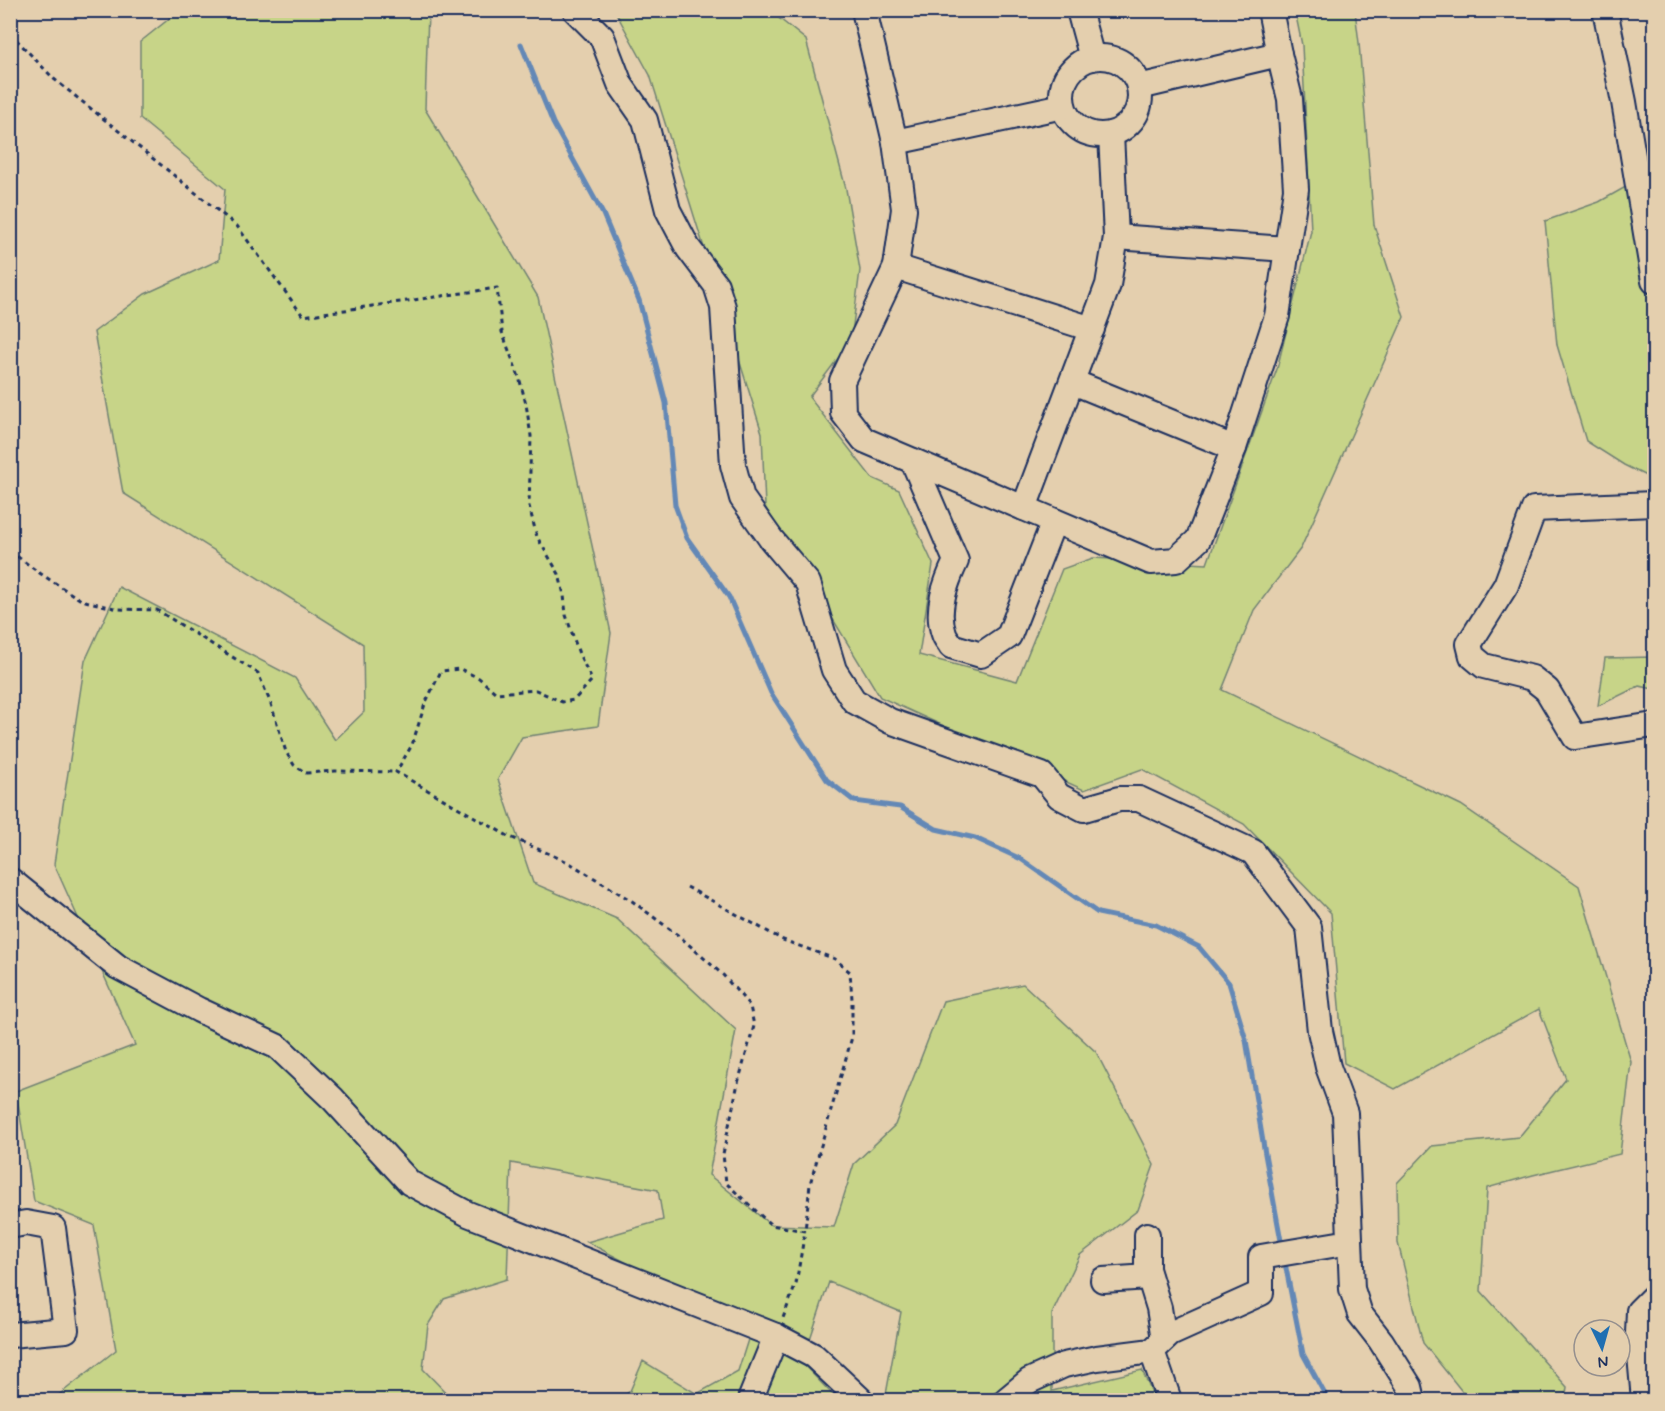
<svg xmlns="http://www.w3.org/2000/svg" width="1665" height="1411" font-family="Mynerve,sans-serif">
  <rect width="100%" height="100%" fill="#e4cfae"/>
  <filter id="ink" filterUnits="userSpaceOnUse"><feTurbulence type="fractalNoise" baseFrequency=".0167" numOctaves="2"/><feDisplacementMap in="SourceGraphic" scale="12" xChannelSelector="R" yChannelSelector="G"/><feConvolveMatrix kernelMatrix="1 2 1 2 8 2 1 2 1" color-interpolation-filters="sRGB"/></filter>
  <g filter="url(#ink)">
    <g fill="#c7d488" stroke="#718273" stroke-width="1.5">
      <polygon points="165,11 428,11 425,109 538,297 611,633 598,726 522,737 498,779 533,883 617,919 736,1030 709,1175 771,1225 834,1227 854,1164 895,1125 943,1001 1023,984 1096,1052 1154,1165 1138,1210 1080,1255 1052,1314 1052,1391 1142,1370 1155,1400 885,1400 901,1312 829,1282 802,1363 835,1397 834,1400 619,1400 630,1391 643,1361 697,1394 738,1371 752,1327 740,1322 587,1242 663,1220 658,1190 511,1163 507,1279 444,1299 428,1325 423,1369 453,1400 54,1400 55,1398 116,1350 94,1225 34,1201 16,1091 135,1045 54,864 85,661 119,587 295,678 335,740 364,712 363,644 123,493 94,332 145,294 219,260 225,189 140,119 140,42 170,18"/>
      <polygon points="615,11 770,11 806,40 846,189 860,270 851,341 809,397 872,478 899,490 933,564 919,655 1017,681 1062,569 1093,558 1207,564 1277,369 1311,231 1302,45 1295,11 1355,11 1359,43 1374,225 1404,317 1301,548 1254,610 1222,690 1461,805 1579,886 1631,1062 1620,1154 1533,1175 1487,1188 1481,1291 1567,1387 1565,1400 1469,1400 1423,1343 1398,1243 1397,1183 1432,1146 1519,1137 1566,1079 1539,1009 1395,1089 1344,1063 1331,913 1244,824 1142,769 1084,790 880,697 765,507 762,433 650,75"/>
      <polygon points="1654,171 1654,480 1624,465 1586,441 1557,345 1545,221 1599,202"/>
      <polygon points="1654,657 1654,689 1639,686 1598,706 1605,658"/>
    </g>
    <g fill="none" stroke-linecap="round" stroke-linejoin="round">
      <g stroke="#6488b6" stroke-width="5">
        <polyline points="521,44 553,123 603,214 639,300 666,403 675,505 687,538 729,597 771,693 827,780 854,801 900,807 936,829 975,838 1021,859 1098,913 1156,925 1199,947 1229,983 1246,1040 1265,1154 1282,1246"/>
        <polyline points="1284,1258 1303,1354 1328,1400"/>
      </g>
      <g stroke="#1b2f5e" stroke-width="28">
        <g id="minor">
          <polyline points="575,10 602,37 620,84 645,120 668,210 688,248 716,285 723,307 733,465 742,498 771,539 808,583 834,670 854,701 890,721 1042,775 1059,796 1084,809 1119,799 1139,799 1253,852 1309,927 1320,1031 1328,1067 1345,1113 1352,1289 1360,1314 1381,1341 1410,1387 1413,1400"/>
          <polyline points="864,10 895,142 904,209 896,267 842,381 843,413 864,440 1151,562 1176,560 1198,540 1234,448 1277,316 1296,189 1290,99 1279,54 1139,87"/>
          <polyline points="1079,10 1092,58"/>
          <polyline points="1270,10 1279,54"/>
          <polyline points="1605,10 1624,102 1654,281"/>
          <circle cx="1101" cy="96" r="39"/>
          <polyline points="895,142 1063,106"/>
          <polyline points="1116,237 1287,249"/>
          <polyline points="896,267 1092,329"/>
          <polyline points="1073,382 1234,448"/>
          <path d="M 913,461 L 956,561 C 946,582 935,610 944,634 C 945,638 949,642 951,646 L 981,655 L 1009,636 L 1054,521"/>
          <polyline points="1654,504 1534,509 1506,585 1469,644 1472,656 1484,666 1532,678 1547,690 1575,737 1654,725"/>
          <polyline points="1024,508 1108,285 1116,237 1111,134"/>
          <polyline points="10,880 118,967 199,1010 278,1047 333,1099 410,1183 468,1214 776,1336 814,1356 861,1400"/>
          <polyline points="10,1226 26,1223 53,1228 66,1330 10,1335"/>
          <polyline points="1147,1235 1147,1269 1159,1308 1164,1339"/>
          <polyline points="1103,1280 1149,1277"/>
          <polyline points="1152,1351 1169,1400"/>
          <polyline points="750,1400 776,1336"/>
          <polyline points="1006,1400 1029,1381 1064,1365 1097,1358 1152,1351 1170,1334 1261,1293 1261,1257 1350,1242"/>
          <polyline points="1644,1400 1638,1333 1639,1311 1652,1298 1654,1297"/>
        </g>
      </g>
      <g stroke="#1b2f5e" stroke-width="3" stroke-dasharray="4.5 4.5" stroke-linecap="butt">
        <polyline points="10,33 54,79 237,226 303,316 497,288 502,332 519,377 526,404 531,436 529,506 537,537 559,574 564,595 566,615 579,654 592,680 574,700 562,702 536,690 496,693 479,678 460,669 441,671 425,704 412,745 396,772 508,836 568,862 632,901 679,936 723,975 750,1006 754,1026 738,1083 723,1154 726,1183 771,1225 805,1231 796,1284 783,1318"/>
        <polyline points="10,551 38,572 81,600 118,609 157,610 258,673 271,704 286,752 294,765 306,773 335,771 396,772"/>
        <polyline points="687,887 783,940 835,959 850,972 852,999 852,1037 810,1184 805,1231"/>
      </g>
      <use href="#minor" stroke="#e4cfae" stroke-width="24"/>
    </g>
  </g>
  <rect width="1665" height="1411" fill="none" stroke="#e4cfae" stroke-width="36"/>
  <rect x="18" y="18" width="1629" height="1375" fill="none" stroke="#1b2f5e" stroke-width="2" filter="url(#ink)"/>
  <g transform="translate(1602 1348) rotate(175)"><circle r="28" fill="#e4cfae" stroke="#948f8e" stroke-width="1.5"/>
  <path d="M0-4.5L10 22L0 15L-10 22Z" fill="#1f6fb2"/>
  <text y="-9" font-size="16" font-weight="bold" text-anchor="middle" fill="#1b2f5e">N</text>
  </g>
</svg>
